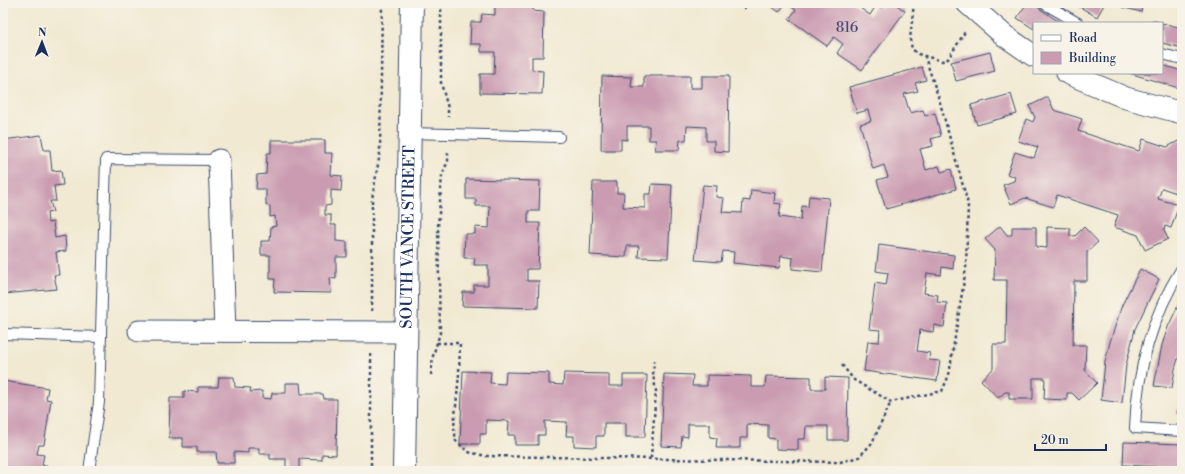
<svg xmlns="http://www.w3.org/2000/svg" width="1185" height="474" font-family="'Libre Bodoni',serif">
  <rect width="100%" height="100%" fill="#f7f3e8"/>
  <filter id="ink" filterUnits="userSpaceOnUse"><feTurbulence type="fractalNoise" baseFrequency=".025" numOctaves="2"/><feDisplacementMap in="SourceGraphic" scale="8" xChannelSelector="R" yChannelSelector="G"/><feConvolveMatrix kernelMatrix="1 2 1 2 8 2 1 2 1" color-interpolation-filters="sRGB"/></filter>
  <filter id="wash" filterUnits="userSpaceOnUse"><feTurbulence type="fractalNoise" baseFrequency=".012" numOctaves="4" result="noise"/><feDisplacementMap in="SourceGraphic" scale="16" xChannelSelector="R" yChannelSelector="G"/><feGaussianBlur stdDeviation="0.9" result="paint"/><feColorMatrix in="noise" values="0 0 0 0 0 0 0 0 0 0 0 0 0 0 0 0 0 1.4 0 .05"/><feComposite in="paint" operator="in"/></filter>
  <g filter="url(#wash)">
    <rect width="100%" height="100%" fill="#f1e9d2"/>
    <g id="blocks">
      <g fill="#ca9bb1">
        <polygon points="495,3 533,3 533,11 544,12 543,57 532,57 532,70 543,71 542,94 480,93 480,74 494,74 495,52 481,52 481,44 470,44 471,22 481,22 482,14 495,15"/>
        <polygon points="766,3 853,3 870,15 877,4 882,8 886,3 894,3 905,11 862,70 837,53 843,44 834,37 827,46 789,19 796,10 786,3 779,12"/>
        <polygon points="1027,3 1031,3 1061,23 1034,23 1034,29 1017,18"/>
        <polygon points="1073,3 1105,3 1097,17"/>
        <polygon points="1122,3 1143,3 1141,12 1121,7"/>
        <polygon points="1153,20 1161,23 1152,23"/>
        <polygon points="1162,23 1182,28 1182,48 1162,43"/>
        <polygon points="990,52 995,71 956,81 951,62"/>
        <polygon points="1162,65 1182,71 1182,89 1129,73 1162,73"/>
        <polygon points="922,67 926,80 915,83 918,91 904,94 910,113 923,110 925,116 935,113 941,136 931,139 933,146 920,149 926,170 939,166 941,172 951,169 956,189 886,209 877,180 888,177 884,165 873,169 860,124 871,121 868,110 857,113 849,87"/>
        <polygon points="602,76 632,77 631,87 644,87 644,76 690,76 690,88 702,88 702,76 729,76 728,152 714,151 714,141 706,141 706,127 687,126 686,140 680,140 679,150 655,150 656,140 649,140 649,126 627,126 627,140 621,139 621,150 601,150"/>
        <polygon points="1011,94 1017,114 977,125 971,105"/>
        <polygon points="1048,97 1054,110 1082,119 1078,131 1139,151 1143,139 1167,147 1182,139 1182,195 1162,188 1158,199 1179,205 1171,228 1165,226 1164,230 1168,239 1145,250 1138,235 1114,227 1118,215 1057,195 1053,207 1025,198 1011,204 1003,185 1014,181 1015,177 1007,174 1015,152 1034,158 1038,147 1018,141 1026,119 1033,122 1035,117 1029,106"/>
        <polygon points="41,135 44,150 50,150 52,171 61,170 63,185 54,186 56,201 50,201 53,212 47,213 48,223 53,222 55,238 65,236 66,251 56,252 59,275 54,275 57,289 3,294 3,140"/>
        <polygon points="271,140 325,140 325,153 332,153 331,175 342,176 341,191 331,190 331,205 325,206 325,215 331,215 331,225 336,225 336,241 347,242 347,257 336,257 336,279 330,278 331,293 274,292 275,279 270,279 270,255 261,255 261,241 270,241 271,227 276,226 275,216 270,217 270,206 266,205 266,189 256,189 257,175 266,174 267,153 271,153"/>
        <polygon points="466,179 540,181 539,211 528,211 528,223 540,223 538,269 527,269 527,281 539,281 538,308 462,306 463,292 474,292 474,285 488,285 488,265 474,265 475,258 464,258 465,234 475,234 475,227 489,228 490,206 476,206 476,199 466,199"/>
        <polygon points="593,182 617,182 617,193 624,193 623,207 645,208 645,194 651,194 652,184 672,185 668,258 638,257 639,246 627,246 626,257 590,255"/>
        <polygon points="703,185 717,186 716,197 724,198 722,212 742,213 743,200 750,201 751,190 775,193 774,203 781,204 779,217 801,220 802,206 808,207 809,196 829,198 822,272 792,269 793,258 781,256 779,268 733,263 734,252 723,251 721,262 695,260"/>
        <polygon points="1000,226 1007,235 1012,235 1012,227 1036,227 1036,247 1047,248 1047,227 1070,228 1070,236 1075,236 1084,227 1098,242 1087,252 1087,281 1074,281 1073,345 1086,345 1085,370 1097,383 1079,400 1072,393 1067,393 1067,400 1044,399 1045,378 1033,378 1033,399 1009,399 1009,392 1005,392 998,398 981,380 993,369 993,344 1006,344 1007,280 994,280 995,250 985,239"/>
        <polygon points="879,245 954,255 953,269 942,267 941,275 927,273 924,293 938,295 937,302 947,303 944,327 934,325 933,332 920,330 917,351 930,353 929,360 940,361 937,381 864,371 868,341 879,342 880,330 869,329 875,283 886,285 888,273 876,271"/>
        <polygon points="1140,269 1159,279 1135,329 1126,365 1122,403 1101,400 1105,362 1110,342 1122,305"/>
        <polygon points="1182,297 1182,345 1175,369 1172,388 1154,386 1162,345 1168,327"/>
        <polygon points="463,371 491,372 490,383 505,384 506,372 549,373 549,384 563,385 564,373 609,374 609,386 623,386 623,375 647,375 645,437 626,437 626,423 604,423 604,436 596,436 596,447 574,446 574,436 566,436 567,422 545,421 545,435 538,435 538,445 515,445 515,435 508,435 509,421 486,420 486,434 480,434 480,444 460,444"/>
        <polygon points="664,374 693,375 692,386 707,386 707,375 751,376 751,387 765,387 766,376 811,377 811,389 825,389 825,377 848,378 847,440 828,440 828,426 806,426 805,439 798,439 798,450 776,449 776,439 768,438 768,425 747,424 747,438 740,438 740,448 716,448 717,438 710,437 710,424 688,424 688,437 682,436 681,447 661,446"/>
        <polygon points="219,377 234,377 235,387 251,388 250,392 262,391 262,398 271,399 272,393 286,393 286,383 300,383 301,394 323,394 324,399 337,399 336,455 322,454 322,460 299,459 299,470 286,470 286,459 270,459 270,454 259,454 259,448 248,448 248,453 234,452 234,463 217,463 216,452 197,452 197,447 183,447 183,438 169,438 170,398 184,398 184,391 198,392 198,387 218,387"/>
        <polygon points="3,381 48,388 46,399 51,400 44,445 39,445 37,454 44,455 42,465 47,466 46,471 3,471"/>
        <polygon points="1182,400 1182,415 1177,413"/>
        <polygon points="1124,442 1182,444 1182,468 1123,465"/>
      </g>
    </g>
  </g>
  <g filter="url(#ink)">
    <use href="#blocks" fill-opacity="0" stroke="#3b4b6f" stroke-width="1"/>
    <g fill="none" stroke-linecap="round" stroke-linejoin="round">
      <g stroke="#3b4b6f" stroke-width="12">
        <g id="lane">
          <polyline points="1043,3 1078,23"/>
          <polyline points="1162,54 1182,59"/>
          <polyline points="409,133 559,137"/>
          <path d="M 1182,268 C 1151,317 1137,370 1135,428 L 1182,431"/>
          <polyline points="3,334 101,337"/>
          <polyline points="89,471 99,402 106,159 219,160"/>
        </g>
      </g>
      <g stroke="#3b4b6f" stroke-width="23">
        <g id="street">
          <polyline points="967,3 1005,36 1034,56"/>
          <polyline points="1067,73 1126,98 1182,113"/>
          <polyline points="219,160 225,331"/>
          <polyline points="139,331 406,332"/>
        </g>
      </g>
      <g stroke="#3b4b6f" stroke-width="24">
        <g id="secondary">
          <path id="s1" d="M 404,471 L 412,3"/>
        </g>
      </g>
      <g stroke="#3b4b6f" stroke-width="2.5" stroke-dasharray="3 3" stroke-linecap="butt">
        <polyline points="441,3 441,83 448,108 448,117"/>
        <polyline points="914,3 910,39 912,49 918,54 942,61 948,59 965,32"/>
        <polyline points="744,9 747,3"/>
        <polyline points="372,311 372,199 380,153 382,3"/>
        <polyline points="437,343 460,343 459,374 454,427 456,441 468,452 486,456 840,462 859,457 872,443 891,402"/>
        <polyline points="842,365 854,380 891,402 942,391 949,375 966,268 968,204 939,99 925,57"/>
        <polyline points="431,375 433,356 440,333 438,227 442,175 448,161 448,150"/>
        <polyline points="651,458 656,391 653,375 654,360"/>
        <polyline points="371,471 371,354"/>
      </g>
      <use href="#lane" stroke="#fff" stroke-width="10"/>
      <use href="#street" stroke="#fff" stroke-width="21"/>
      <use href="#secondary" stroke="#fff" stroke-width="22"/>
    </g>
  </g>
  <g text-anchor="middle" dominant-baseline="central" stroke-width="3.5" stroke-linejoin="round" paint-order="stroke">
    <g font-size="14" fill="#474a73">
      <text x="847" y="28">816</text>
    </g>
    <g font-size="16" fill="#1b2f5e" stroke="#f7f3e8">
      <text stroke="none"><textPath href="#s1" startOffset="234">SOUTH VANCE STREET</textPath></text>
    </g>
  </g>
  <rect width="1185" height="474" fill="none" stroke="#f7f3e8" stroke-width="16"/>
  <rect x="1033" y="22" width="130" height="52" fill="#f7f3e8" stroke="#9fa5b1"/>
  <rect x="1041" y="35" width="20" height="6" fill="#ffffff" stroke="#9fa5b1"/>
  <text x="1069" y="42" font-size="12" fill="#1b2f5e">Road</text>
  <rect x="1041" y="52" width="20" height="12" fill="#ca9bb1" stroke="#9fa5b1"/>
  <text x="1069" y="62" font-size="12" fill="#1b2f5e">Building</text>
  <g transform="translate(42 42) rotate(1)" stroke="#f7f3e8" stroke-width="3" paint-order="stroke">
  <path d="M0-3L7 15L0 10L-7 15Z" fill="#1b2f5e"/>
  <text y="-6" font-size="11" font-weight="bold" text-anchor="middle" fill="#1b2f5e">N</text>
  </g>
  <path d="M1035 444v6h71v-6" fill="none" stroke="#1b2f5e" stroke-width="2"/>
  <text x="1041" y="444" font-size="12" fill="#1b2f5e" stroke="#f7f3e8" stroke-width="3" paint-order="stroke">20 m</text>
</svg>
